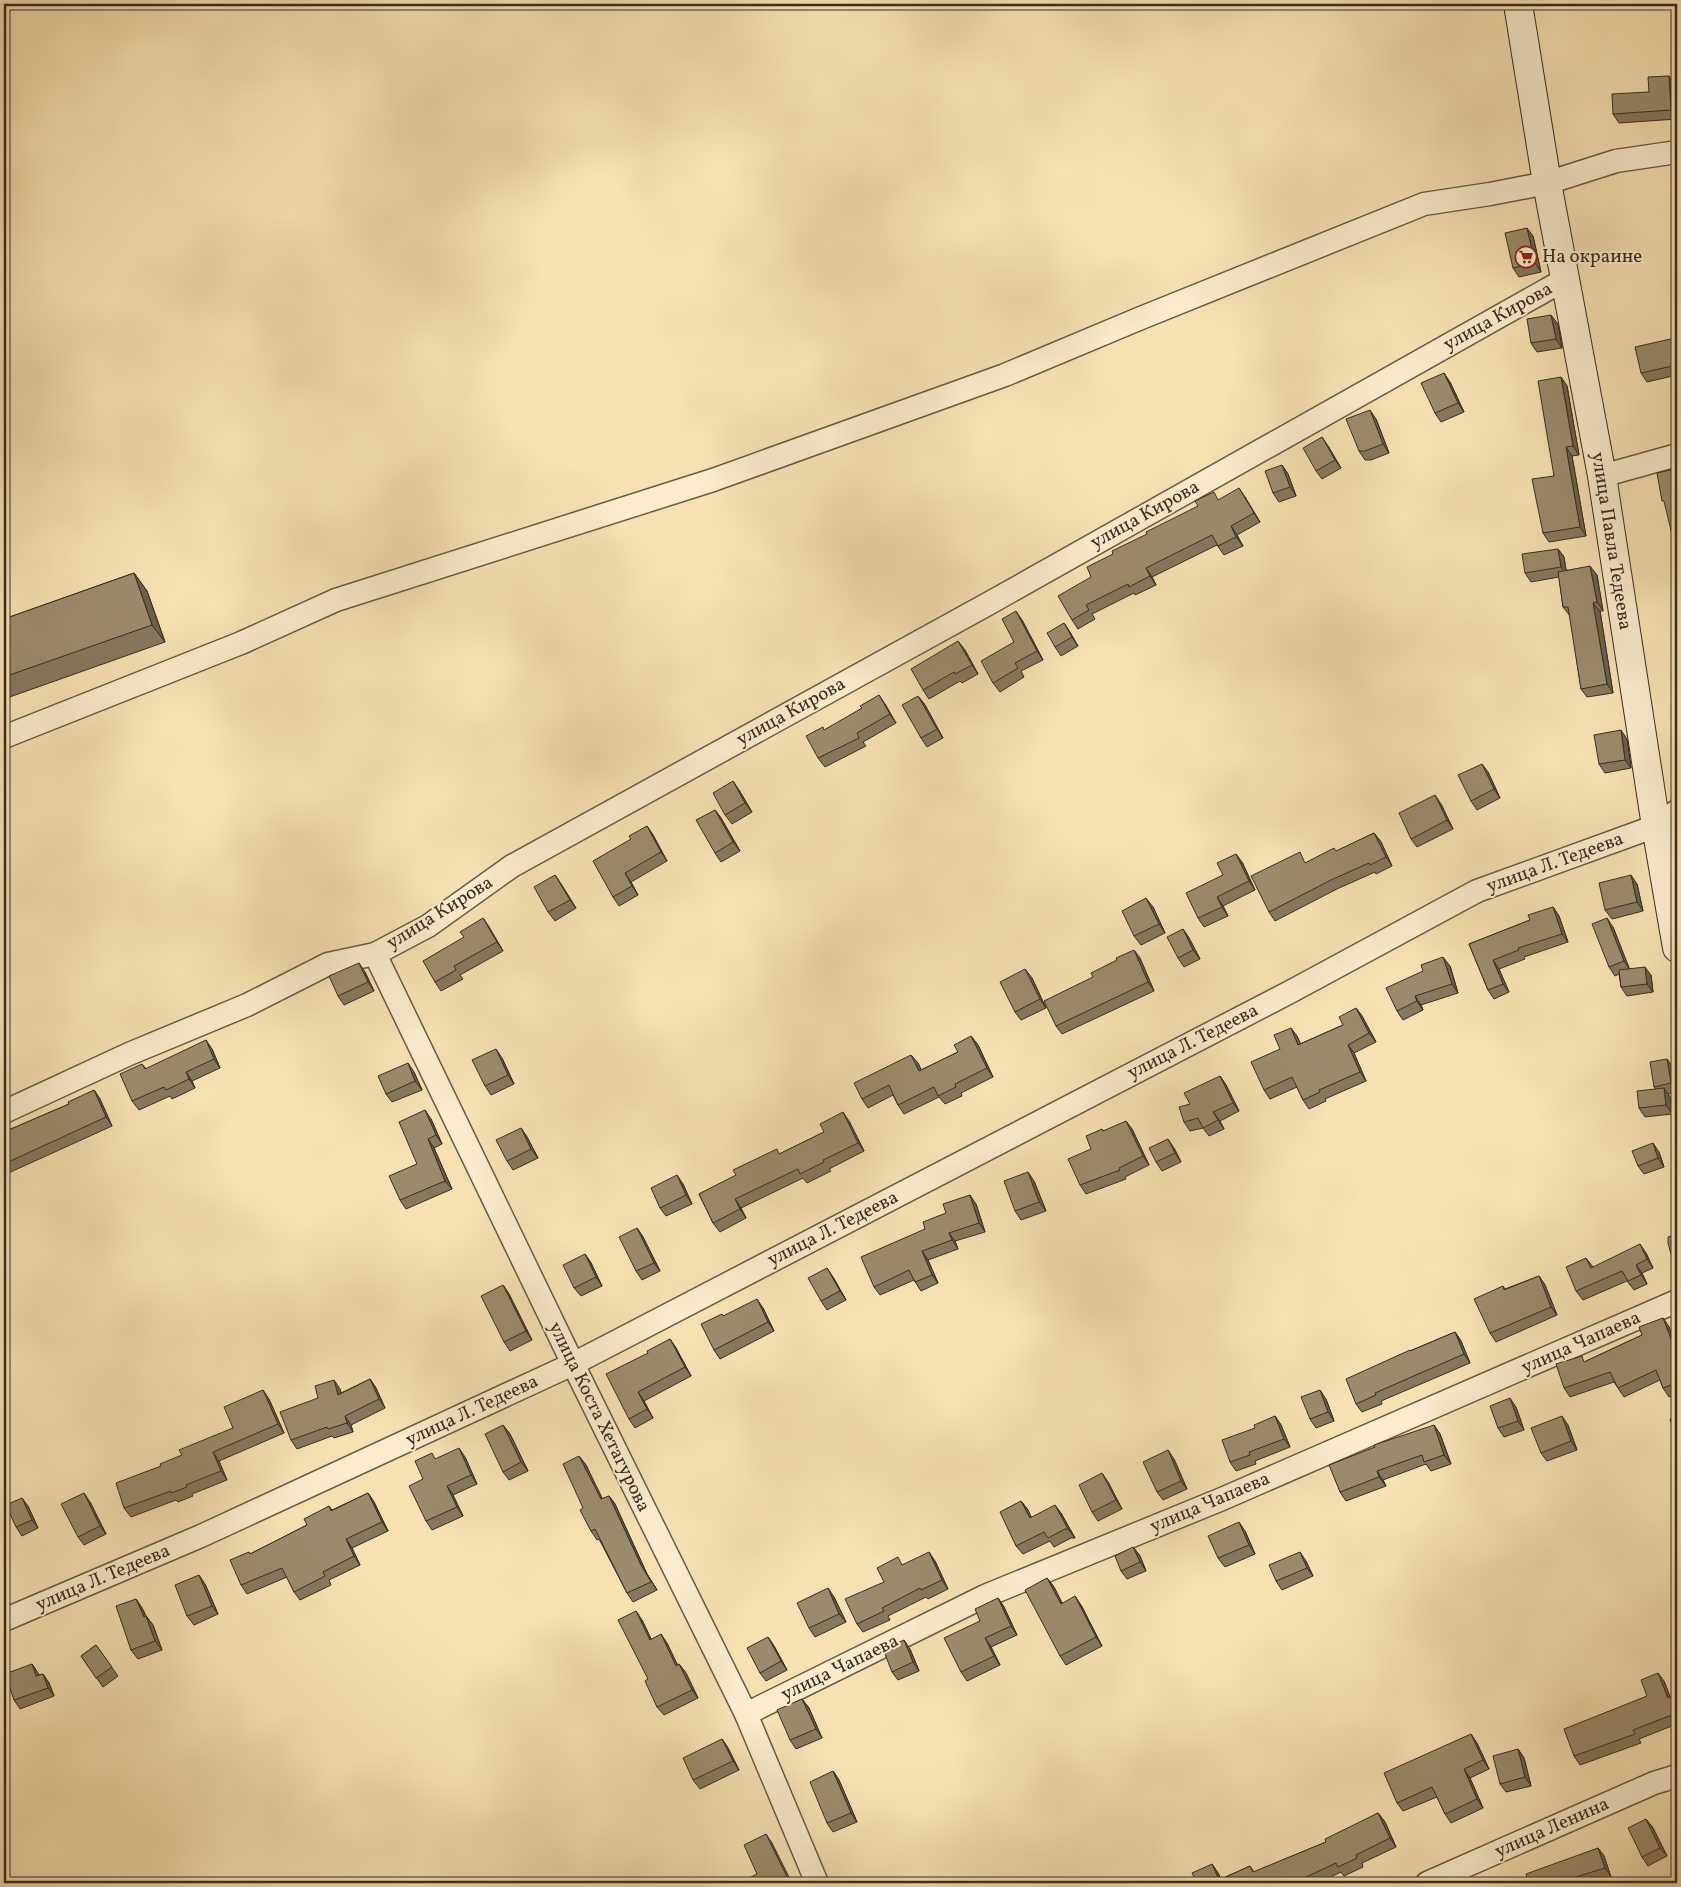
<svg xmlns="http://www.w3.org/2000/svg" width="1681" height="1887" font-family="Vollkorn,serif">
  <rect width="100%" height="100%" fill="#f7e1b2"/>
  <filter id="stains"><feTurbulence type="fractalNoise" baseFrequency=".004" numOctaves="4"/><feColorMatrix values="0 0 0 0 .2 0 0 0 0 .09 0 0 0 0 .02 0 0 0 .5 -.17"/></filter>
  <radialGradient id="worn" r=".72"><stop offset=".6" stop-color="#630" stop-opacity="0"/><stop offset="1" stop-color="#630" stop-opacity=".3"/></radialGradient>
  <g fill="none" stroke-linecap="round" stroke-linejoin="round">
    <g stroke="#685a45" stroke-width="25">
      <g id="street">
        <polyline points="1602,476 1677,455"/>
        <polyline points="4,737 241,643 336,600 713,480 1005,375 1141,318 1424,204 1490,194 1547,183 1616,161 1677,152"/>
        <polyline points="375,954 573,1364 746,1714 817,1883"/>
        <polyline points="4,1112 129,1054 247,1005 328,964 375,954 428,926 512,866 986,605 1564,280"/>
        <polyline points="4,1620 201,1536 573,1364 1290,992 1477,891 1656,826 1677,811"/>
        <polyline points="746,1714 985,1596 1222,1499 1677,1301"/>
        <polyline points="1427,1883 1654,1783 1677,1776"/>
      </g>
    </g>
    <g stroke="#382d21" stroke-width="30">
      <polyline id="secondary" points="1518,4 1547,183 1602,476 1656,826 1677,948"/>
    </g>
    <use href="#street" stroke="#faeccd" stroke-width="22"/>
    <use href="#secondary" stroke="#faeccd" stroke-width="28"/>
  </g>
  <g fill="#85785d" stroke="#382d21">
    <polygon points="1675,85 1677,119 1619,123 1613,114 1649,92"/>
    <polygon points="1533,236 1541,272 1519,277 1513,268"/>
    <polygon points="1558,324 1562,348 1537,352 1531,343"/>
    <polygon points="1677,341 1677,375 1647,382 1641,373"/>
    <polygon points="1561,377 1567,386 1579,455 1572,456 1586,536 1549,542 1543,533 1554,476"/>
    <polygon points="1450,382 1464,412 1441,422 1435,413"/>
    <polygon points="1376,419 1389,453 1371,460 1365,460 1359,451"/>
    <polygon points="1328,446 1341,468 1322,479 1316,471"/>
    <polygon points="1282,465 1288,474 1296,496 1279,502 1273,493"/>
    <polygon points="1245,497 1260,522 1237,535 1243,546 1224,555 1217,545 1152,577 1156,585 1135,595 1134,593 1092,614 1095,619 1078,629 1072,620 1091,577 1219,500"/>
    <polygon points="1558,549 1564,557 1566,570 1597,575 1603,611 1600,611 1613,693 1587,697 1581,689 1570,616 1563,607 1559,577 1531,582 1525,573"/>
    <polygon points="134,573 147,591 165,642 4,699 4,619"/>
    <polygon points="1022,620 1043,660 1021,671 1024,677 1000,692 993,683 1014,642"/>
    <polygon points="1064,623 1078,646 1061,656 1055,647"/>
    <polygon points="965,650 978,674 962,683 960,681 929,699 923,690"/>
    <polygon points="918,696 925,705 943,738 927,747 921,738"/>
    <polygon points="885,704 896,723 863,742 866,746 825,767 818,758 825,730"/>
    <polygon points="1627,739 1631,768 1605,773 1599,764"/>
    <polygon points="1488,772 1500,798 1477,810 1471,801"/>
    <polygon points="739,790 752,812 732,824 725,815"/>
    <polygon points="1441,804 1453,829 1417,847 1411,839"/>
    <polygon points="715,810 721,818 740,851 721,862 715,853"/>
    <polygon points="647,826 653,835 667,861 631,882 638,895 619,906 613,897 631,839"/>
    <polygon points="1374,833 1381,842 1392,866 1376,874 1375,872 1337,889 1275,921 1269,912 1307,862 1337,851"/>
    <polygon points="1242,862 1255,890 1223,906 1228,916 1204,927 1198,918 1223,875"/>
    <polygon points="555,875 561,884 576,908 555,921 548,912"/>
    <polygon points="1637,884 1643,911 1612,919 1605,910"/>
    <polygon points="1153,907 1165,933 1141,945 1134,936"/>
    <polygon points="1553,907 1559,916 1568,942 1524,957 1525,959 1499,969 1509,992 1494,999 1488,990 1469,944 1530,920"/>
    <polygon points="483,918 489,927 503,951 460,975 463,979 441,991 435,982 464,937"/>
    <polygon points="1613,927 1629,969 1651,975 1653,992 1627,996 1621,987 1619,974 1615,976 1609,967"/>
    <polygon points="1183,929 1189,938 1200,959 1184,967 1178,958"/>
    <polygon points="1140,958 1154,991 1062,1034 1056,1026 1093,977"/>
    <polygon points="1450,966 1458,993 1421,1005 1423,1010 1403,1020 1397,1011"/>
    <polygon points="365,972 374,991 344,1005 338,996"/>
    <polygon points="1032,978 1046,1008 1021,1020 1015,1012"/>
    <polygon points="1356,1008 1362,1016 1376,1042 1354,1053 1366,1081 1325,1099 1326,1101 1309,1109 1303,1100 1297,1087 1270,1099 1264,1090 1280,1049 1297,1036 1300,1044 1343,1025"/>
    <polygon points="971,1036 978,1045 993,1077 961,1093 962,1096 945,1104 939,1097 904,1114 898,1105 893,1095 868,1108 862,1099 918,1063 921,1070 958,1052"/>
    <polygon points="212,1049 220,1068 192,1081 195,1088 172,1099 170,1096 139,1110 132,1101 142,1064 146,1069"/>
    <polygon points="502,1058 514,1084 491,1095 485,1086"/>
    <polygon points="1667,1059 1673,1068 1677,1091 1677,1092 1668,1094 1670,1097 1672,1114 1645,1117 1639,1108 1656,1089 1654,1087"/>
    <polygon points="414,1072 422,1090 392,1102 386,1094"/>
    <polygon points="1220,1076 1226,1085 1239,1111 1220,1121 1224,1129 1209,1136 1203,1128 1190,1131 1184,1122 1190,1104"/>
    <polygon points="94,1090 100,1099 112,1126 4,1175 4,1132 69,1104"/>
    <polygon points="431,1119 442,1144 434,1148 452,1189 406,1209 400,1200 417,1164"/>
    <polygon points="849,1121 864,1151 829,1169 831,1171 807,1183 803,1178 741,1208 746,1218 720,1232 713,1223 699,1194 824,1132"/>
    <polygon points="521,1128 527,1137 538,1158 513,1170 507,1161"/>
    <polygon points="1102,1129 1104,1131 1132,1129 1149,1165 1125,1177 1126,1179 1086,1194 1080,1185 1091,1149"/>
    <polygon points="1174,1148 1181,1162 1162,1171 1156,1162"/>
    <polygon points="1659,1152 1664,1167 1644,1174 1638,1166"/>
    <polygon points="1034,1181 1046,1211 1021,1220 1015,1211"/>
    <polygon points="683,1184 692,1204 666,1216 660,1208"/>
    <polygon points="976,1204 985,1232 955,1241 958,1249 928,1260 938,1283 921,1291 914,1280 880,1295 874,1287 925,1229"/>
    <polygon points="637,1228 643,1237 660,1271 642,1280 636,1271"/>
    <polygon points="1677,1234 1677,1269 1674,1265"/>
    <polygon points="1646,1253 1653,1268 1642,1273 1647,1284 1634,1290 1627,1281 1583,1300 1576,1291 1586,1258 1593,1267"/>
    <polygon points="585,1254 591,1263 602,1286 581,1296 574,1288"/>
    <polygon points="1539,1276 1545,1285 1557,1315 1496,1342 1490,1333 1503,1286 1505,1289"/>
    <polygon points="833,1277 846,1300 827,1310 821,1301"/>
    <polygon points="503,1285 509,1294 532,1340 510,1351 504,1342"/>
    <polygon points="763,1308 774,1331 720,1359 714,1350 723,1316"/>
    <polygon points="1663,1318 1669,1327 1677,1347 1677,1394 1669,1397 1663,1388 1660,1380 1624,1397 1614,1382 1570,1397 1564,1388 1586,1361 1642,1335"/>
    <polygon points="1455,1332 1461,1341 1470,1363 1381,1401 1382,1404 1362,1412 1356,1404 1410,1351"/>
    <polygon points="670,1339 676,1348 691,1376 644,1401 653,1418 635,1428 629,1419 648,1353"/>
    <polygon points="370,1379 376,1388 385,1408 351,1425 353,1432 334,1438 332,1436 297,1449 291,1440 340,1389 341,1393"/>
    <polygon points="269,1399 284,1433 219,1461 227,1480 192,1494 193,1496 178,1502 176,1500 131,1517 124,1508 161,1466 233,1428"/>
    <polygon points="1326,1399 1334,1421 1316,1428 1310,1419"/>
    <polygon points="1516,1407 1524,1430 1504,1437 1498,1428"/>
    <polygon points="1275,1416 1281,1425 1290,1447 1255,1461 1256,1464 1236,1471 1230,1462 1255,1428"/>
    <polygon points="503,1425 510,1434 528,1471 509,1480 503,1472"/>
    <polygon points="1434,1425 1440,1434 1451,1464 1431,1471 1426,1464 1383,1480 1386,1486 1346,1501 1340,1492"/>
    <polygon points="1568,1425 1577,1450 1547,1461 1541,1453"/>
    <polygon points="579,1456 586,1465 602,1499 609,1496 615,1504 647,1574 657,1590 633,1602 627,1593 599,1539 597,1540 591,1531 583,1508"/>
    <polygon points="465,1457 477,1484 453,1495 463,1516 432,1530 426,1521 423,1479 436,1459"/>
    <polygon points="1174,1459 1187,1489 1163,1500 1157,1492"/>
    <polygon points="1108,1482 1122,1509 1098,1521 1092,1512"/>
    <polygon points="368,1493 374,1502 388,1531 352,1548 360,1565 329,1580 331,1585 300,1600 294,1592 287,1577 247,1594 241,1585 249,1552 250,1554 307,1525 329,1506 332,1510"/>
    <polygon points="1021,1501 1028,1510 1031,1518 1061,1513 1075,1538 1071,1538 1054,1547 1050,1541 1023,1554 1016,1546"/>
    <polygon points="90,1502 106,1534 84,1545 78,1537"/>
    <polygon points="28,1506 38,1528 22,1536 16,1527"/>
    <polygon points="1245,1531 1255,1554 1225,1567 1218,1558"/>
    <polygon points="1133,1547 1140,1556 1146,1571 1127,1579 1121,1571"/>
    <polygon points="935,1561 948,1589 928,1599 926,1597 888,1616 890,1620 863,1632 857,1624 884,1582 903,1565"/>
    <polygon points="1306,1561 1313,1576 1282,1590 1276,1581"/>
    <polygon points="1047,1578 1054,1587 1062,1603 1081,1605 1102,1646 1066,1665 1060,1656"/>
    <polygon points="205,1584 218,1614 194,1625 187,1616"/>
    <polygon points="834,1597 846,1622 815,1637 809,1628"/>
    <polygon points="998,1598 1004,1607 1017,1635 991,1647 1000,1665 967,1681 961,1672 980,1621"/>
    <polygon points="136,1599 142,1608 146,1616 153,1625 162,1650 138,1659 131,1650"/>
    <polygon points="642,1620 651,1639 667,1643 677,1665 679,1664 686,1673 698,1698 664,1715 657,1707 648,1679"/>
    <polygon points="768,1637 774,1646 787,1670 766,1681 760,1673"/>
    <polygon points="96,1645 118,1676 103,1687 81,1656"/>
    <polygon points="910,1649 919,1671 898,1680 892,1672"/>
    <polygon points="32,1664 39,1675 43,1674 49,1683 54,1696 20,1709 14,1700"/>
    <polygon points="1664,1681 1670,1697 1677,1693 1677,1724 1639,1739 1641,1743 1580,1765 1574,1756 1647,1696"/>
    <polygon points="802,1699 809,1708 822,1738 796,1749 790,1740"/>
    <polygon points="722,1739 728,1748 739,1770 700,1789 693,1780"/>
    <polygon points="1477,1743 1489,1769 1470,1778 1483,1808 1451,1823 1445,1814 1437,1797 1403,1811 1397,1803"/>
    <polygon points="1518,1749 1524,1758 1531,1786 1506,1792 1500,1784"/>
    <polygon points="833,1771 839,1780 857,1822 833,1832 827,1823"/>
    <polygon points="1378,1813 1385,1822 1396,1847 1362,1863 1363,1867 1344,1876 1341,1872 1318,1883 1197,1883 1212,1864 1218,1873 1221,1879 1250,1866 1254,1872 1326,1842"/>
    <polygon points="1646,1819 1653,1828 1667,1856 1648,1866 1642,1857"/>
    <polygon points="1598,1848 1604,1856 1611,1877 1591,1883 1508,1883 1527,1878"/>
  </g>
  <g fill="#6c614c" stroke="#382d21">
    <polygon points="1669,76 1675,85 1677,118 1671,110"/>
    <polygon points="1527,228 1533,236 1541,272 1535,263"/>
    <polygon points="1551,315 1558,324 1562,348 1556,339"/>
    <polygon points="1444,373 1450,382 1464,412 1458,403"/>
    <polygon points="1561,377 1567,386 1579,455 1573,446"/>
    <polygon points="1370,410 1376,419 1389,453 1383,444"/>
    <polygon points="1322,437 1328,446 1341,468 1335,460"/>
    <polygon points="1566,447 1572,456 1586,536 1580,527"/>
    <polygon points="1282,465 1288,474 1296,496 1290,487"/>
    <polygon points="1239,488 1245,497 1260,522 1254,513"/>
    <polygon points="1231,526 1237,535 1243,546 1236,537"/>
    <polygon points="1558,549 1564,557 1567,576 1561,567"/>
    <polygon points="1590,566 1597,575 1603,611 1597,602"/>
    <polygon points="1146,568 1152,577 1156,585 1150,576"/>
    <polygon points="134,573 147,591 165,642 152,625"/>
    <polygon points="1593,603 1600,611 1613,693 1607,684"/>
    <polygon points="1016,611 1022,620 1043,660 1037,651"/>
    <polygon points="1064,623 1070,632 1078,646 1072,637"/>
    <polygon points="958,641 965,650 978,674 972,665"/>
    <polygon points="879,695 885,704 896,723 890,714"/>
    <polygon points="918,696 925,705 943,738 937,729"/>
    <polygon points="1621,730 1627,739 1631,768 1625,760"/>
    <polygon points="1482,764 1488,772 1500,798 1494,789"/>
    <polygon points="733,781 739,790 752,812 745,803"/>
    <polygon points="1435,795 1441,804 1453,829 1447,820"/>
    <polygon points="715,810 721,818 740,851 733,842"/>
    <polygon points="647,826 653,835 667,861 661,852"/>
    <polygon points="1374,833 1381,842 1392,866 1386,857"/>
    <polygon points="1236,854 1242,862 1255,890 1249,881"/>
    <polygon points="625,873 631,882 638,895 632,886"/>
    <polygon points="555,875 561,884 576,908 570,900"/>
    <polygon points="1631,875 1637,884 1643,911 1637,902"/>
    <polygon points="1217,897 1223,906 1228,916 1222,907"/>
    <polygon points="1146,898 1153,907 1165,933 1159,924"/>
    <polygon points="1553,907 1559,916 1568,942 1562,934"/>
    <polygon points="483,918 489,927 503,951 497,942"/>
    <polygon points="1607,918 1613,927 1630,970 1624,961"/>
    <polygon points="1183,929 1189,938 1200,959 1193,950"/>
    <polygon points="1134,950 1140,958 1154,991 1148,982"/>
    <polygon points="1443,957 1450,966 1458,993 1452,984"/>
    <polygon points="1493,960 1499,969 1509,992 1503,984"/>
    <polygon points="359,963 365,972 374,991 368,982"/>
    <polygon points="1645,967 1651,975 1653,992 1647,984"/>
    <polygon points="1025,969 1032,978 1046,1008 1040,999"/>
    <polygon points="1415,996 1421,1005 1423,1010 1417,1001"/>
    <polygon points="1356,1008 1362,1016 1376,1042 1369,1033"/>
    <polygon points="1291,1028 1297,1036 1305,1053 1298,1045"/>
    <polygon points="971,1036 978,1045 993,1077 987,1068"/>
    <polygon points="206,1040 212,1049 220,1068 214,1059"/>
    <polygon points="1348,1045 1354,1053 1366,1081 1360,1072"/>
    <polygon points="496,1049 502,1058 514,1084 508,1075"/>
    <polygon points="911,1055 918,1063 926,1080 919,1071"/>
    <polygon points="1667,1059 1673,1068 1677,1092 1671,1083"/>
    <polygon points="408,1063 414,1072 422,1090 415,1081"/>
    <polygon points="186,1072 192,1081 195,1088 189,1079"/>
    <polygon points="1220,1076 1226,1085 1239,1111 1233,1103"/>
    <polygon points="1664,1088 1670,1097 1672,1114 1666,1105"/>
    <polygon points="94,1090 100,1099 112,1126 106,1117"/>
    <polygon points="425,1110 431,1119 442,1144 436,1135"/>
    <polygon points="843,1112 849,1121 864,1151 858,1143"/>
    <polygon points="1213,1112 1220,1121 1224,1129 1218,1120"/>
    <polygon points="1126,1121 1132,1129 1149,1165 1143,1156"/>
    <polygon points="521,1128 527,1137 538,1158 531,1149"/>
    <polygon points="428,1139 434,1148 452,1189 445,1181"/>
    <polygon points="1168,1139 1174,1148 1181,1162 1175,1153"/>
    <polygon points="1653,1143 1659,1152 1664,1167 1658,1158"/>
    <polygon points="1028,1172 1034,1181 1046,1211 1039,1202"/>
    <polygon points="677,1175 683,1184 692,1204 686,1195"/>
    <polygon points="970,1195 976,1204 985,1232 979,1223"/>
    <polygon points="735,1199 741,1208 746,1218 740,1209"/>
    <polygon points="637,1228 643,1237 660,1271 654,1263"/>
    <polygon points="949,1233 955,1241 958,1249 952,1240"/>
    <polygon points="1640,1244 1646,1253 1653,1268 1647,1259"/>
    <polygon points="922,1251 928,1260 938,1283 932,1275"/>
    <polygon points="585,1254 591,1263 602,1286 596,1277"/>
    <polygon points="1636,1265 1642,1273 1647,1284 1641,1275"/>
    <polygon points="827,1268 833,1277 846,1300 840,1291"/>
    <polygon points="1539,1276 1545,1285 1557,1315 1551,1307"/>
    <polygon points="503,1285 509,1294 532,1340 526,1331"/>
    <polygon points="757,1299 763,1308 774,1331 768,1322"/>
    <polygon points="1663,1318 1669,1327 1677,1347 1677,1354"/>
    <polygon points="1455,1332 1461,1341 1470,1363 1464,1354"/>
    <polygon points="670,1339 676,1348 691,1376 685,1367"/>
    <polygon points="370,1379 376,1388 385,1408 379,1399"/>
    <polygon points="334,1380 340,1389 344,1403 338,1395"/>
    <polygon points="263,1390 269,1399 284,1433 278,1424"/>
    <polygon points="1320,1390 1326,1399 1334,1421 1328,1412"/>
    <polygon points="638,1392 644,1401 653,1418 647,1409"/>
    <polygon points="1510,1398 1516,1407 1524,1430 1518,1421"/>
    <polygon points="345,1416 351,1425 353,1432 347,1423"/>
    <polygon points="1275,1416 1281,1425 1290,1447 1284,1439"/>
    <polygon points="1562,1416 1568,1425 1577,1450 1571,1441"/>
    <polygon points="503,1425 510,1434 528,1471 521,1462"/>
    <polygon points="1434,1425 1440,1434 1451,1464 1444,1455"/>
    <polygon points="459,1448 465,1457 477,1484 471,1475"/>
    <polygon points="1168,1450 1174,1459 1187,1489 1181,1481"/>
    <polygon points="213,1452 219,1461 227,1480 221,1471"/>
    <polygon points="579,1456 586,1465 607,1508 601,1499"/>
    <polygon points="1377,1471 1383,1480 1386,1486 1379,1477"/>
    <polygon points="1102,1473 1108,1482 1122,1509 1116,1500"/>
    <polygon points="447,1486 453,1495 463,1516 457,1507"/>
    <polygon points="84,1493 90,1502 106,1534 100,1526"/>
    <polygon points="368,1493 374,1502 388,1531 382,1522"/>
    <polygon points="609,1496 615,1504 647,1574 657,1590 641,1565"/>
    <polygon points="22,1498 28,1506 38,1528 32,1520"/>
    <polygon points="1021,1501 1028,1510 1036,1527 1030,1518"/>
    <polygon points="1055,1505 1061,1513 1075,1538 1068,1529"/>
    <polygon points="1239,1522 1245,1531 1255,1554 1249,1545"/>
    <polygon points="346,1539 352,1548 360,1565 354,1556"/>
    <polygon points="1133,1547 1140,1556 1146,1571 1140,1562"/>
    <polygon points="929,1552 935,1561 948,1589 942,1580"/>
    <polygon points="1300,1552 1306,1561 1313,1576 1307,1568"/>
    <polygon points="199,1575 205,1584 218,1614 212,1606"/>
    <polygon points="1047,1578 1054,1587 1067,1613 1061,1604"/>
    <polygon points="828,1588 834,1597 846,1622 839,1614"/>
    <polygon points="1075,1596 1081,1605 1102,1646 1096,1637"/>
    <polygon points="998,1598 1004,1607 1017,1635 1011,1626"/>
    <polygon points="136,1599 142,1608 148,1620 146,1616 153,1625 162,1650 155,1641"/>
    <polygon points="636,1611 642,1620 656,1649 650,1640"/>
    <polygon points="661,1634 667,1643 682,1674 676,1666"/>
    <polygon points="768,1637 774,1646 787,1670 781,1661"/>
    <polygon points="985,1638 991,1647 1000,1665 994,1656"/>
    <polygon points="904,1640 910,1649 919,1671 913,1662"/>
    <polygon points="32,1664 38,1673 43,1685 36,1676"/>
    <polygon points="679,1664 686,1673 698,1698 692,1690"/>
    <polygon points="1658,1673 1664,1681 1674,1707 1668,1698"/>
    <polygon points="43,1674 49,1683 54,1696 48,1688"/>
    <polygon points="802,1699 809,1708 822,1738 816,1729"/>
    <polygon points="1471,1734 1477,1743 1489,1769 1483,1760"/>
    <polygon points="722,1739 728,1748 739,1770 733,1761"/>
    <polygon points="1518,1749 1524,1758 1531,1786 1525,1777"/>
    <polygon points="1464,1769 1470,1778 1483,1808 1477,1799"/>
    <polygon points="833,1771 839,1780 857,1822 851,1813"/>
    <polygon points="1378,1813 1385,1822 1396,1847 1390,1838"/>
    <polygon points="1646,1819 1653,1828 1667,1856 1660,1848"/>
    <polygon points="766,1834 772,1843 792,1883 790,1883"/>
    <polygon points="1598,1848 1604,1856 1611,1877 1605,1868"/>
    <polygon points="1212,1864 1218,1873 1223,1883 1219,1880"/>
  </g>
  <g fill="#9b8b6c" stroke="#382d21">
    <polygon points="1669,76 1671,110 1613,114 1612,94 1649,92 1648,77"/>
    <polygon points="1527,228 1535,263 1513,268 1505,233"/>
    <polygon points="1551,315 1556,339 1531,343 1527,319"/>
    <polygon points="1675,338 1677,347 1677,365 1641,373 1635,347"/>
    <polygon points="1444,373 1458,403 1435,413 1421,383"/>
    <polygon points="1561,377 1573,446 1566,447 1580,527 1543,533 1532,479 1554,476 1538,381"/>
    <polygon points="1370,410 1383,444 1365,451 1359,451 1346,419"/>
    <polygon points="1322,437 1335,460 1316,471 1303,448"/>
    <polygon points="1282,465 1290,487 1273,493 1265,471"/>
    <polygon points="1675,469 1677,482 1677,556 1664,501 1662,501 1657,473"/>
    <polygon points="1239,488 1254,513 1231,526 1236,537 1218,546 1212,535 1146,568 1150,576 1129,587 1128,584 1086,605 1089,610 1072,620 1058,596 1091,577 1087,567 1113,554 1112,551 1147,534 1146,532 1198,506 1195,501 1214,492 1218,500"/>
    <polygon points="1558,549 1561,567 1525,573 1522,554"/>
    <polygon points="1677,564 1677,581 1673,565"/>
    <polygon points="1590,566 1597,602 1593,603 1607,684 1581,689 1568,607 1563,607 1558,572"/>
    <polygon points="134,573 152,625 4,677 4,619"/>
    <polygon points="1016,611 1037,651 1015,663 1018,668 993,683 981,661 1014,642 1002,619"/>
    <polygon points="1064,623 1072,637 1055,647 1047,633"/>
    <polygon points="958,641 972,665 955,674 954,672 923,690 911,669"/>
    <polygon points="879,695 890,714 857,733 859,738 818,758 806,736 823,727 824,730 862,708 860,706"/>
    <polygon points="918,696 937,729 921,738 902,705"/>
    <polygon points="1621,730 1625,760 1599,764 1594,735"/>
    <polygon points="1482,764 1494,789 1471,801 1458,775"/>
    <polygon points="733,781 745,803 725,815 713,793"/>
    <polygon points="1435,795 1447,820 1411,839 1399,813"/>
    <polygon points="715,810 733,842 715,853 696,820"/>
    <polygon points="647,826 661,852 625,873 632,886 613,897 593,861 631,839 629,836"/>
    <polygon points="1374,833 1386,857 1370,865 1369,863 1331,880 1269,912 1251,876 1300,852 1305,863 1334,848 1336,851"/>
    <polygon points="1236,854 1249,881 1217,897 1222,907 1198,918 1186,893 1223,875 1217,863"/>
    <polygon points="555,875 570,900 548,912 534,887"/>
    <polygon points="1631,875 1637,902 1605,910 1599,883"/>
    <polygon points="1146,898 1159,924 1134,936 1122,911"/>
    <polygon points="1553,907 1562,934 1518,948 1519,950 1493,960 1503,984 1488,990 1469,944 1530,920 1528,915"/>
    <polygon points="483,918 497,942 454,966 456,970 435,982 423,961 464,937 460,932"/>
    <polygon points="1607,918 1624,961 1609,967 1592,924"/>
    <polygon points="1183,929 1193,950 1178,958 1167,937"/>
    <polygon points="1134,950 1148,982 1056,1026 1044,1001 1093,977 1091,973 1117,960 1116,958"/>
    <polygon points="1443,957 1452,984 1415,996 1417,1001 1397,1011 1386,988 1423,971 1421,965"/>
    <polygon points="359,963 368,982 338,996 329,976"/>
    <polygon points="1645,967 1647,984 1621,987 1619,970"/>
    <polygon points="1025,969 1040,999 1015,1012 1000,982"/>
    <polygon points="1356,1008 1369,1033 1348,1045 1360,1072 1319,1090 1320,1092 1303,1100 1292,1077 1264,1090 1251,1062 1280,1049 1274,1035 1291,1028 1298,1045 1343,1025 1339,1017"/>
    <polygon points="971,1036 987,1068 955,1084 956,1087 938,1096 934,1087 898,1105 889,1085 862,1099 854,1083 911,1055 919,1071 958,1052 954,1045"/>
    <polygon points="206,1040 214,1059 186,1072 189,1079 166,1090 164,1087 132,1101 120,1074 142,1064 145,1069"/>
    <polygon points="496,1049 508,1075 485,1086 472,1060"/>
    <polygon points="1667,1059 1671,1083 1654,1087 1650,1062"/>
    <polygon points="408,1063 415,1081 386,1094 378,1076"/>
    <polygon points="1220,1076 1233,1103 1213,1112 1218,1120 1203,1128 1198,1118 1184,1122 1179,1107 1190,1104 1184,1093"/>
    <polygon points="1664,1088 1666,1105 1639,1108 1637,1091"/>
    <polygon points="94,1090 106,1117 4,1164 4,1132 69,1104 68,1102"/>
    <polygon points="425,1110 436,1135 428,1139 445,1181 400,1200 389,1176 417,1164 399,1122"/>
    <polygon points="843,1112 858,1143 823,1160 824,1162 800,1174 798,1169 735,1199 740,1209 713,1223 699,1194 736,1175 733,1170 777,1149 779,1154 824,1132 820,1124"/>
    <polygon points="1126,1121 1143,1156 1119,1168 1120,1170 1080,1185 1068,1159 1091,1149 1086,1136 1102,1129 1103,1131"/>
    <polygon points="521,1128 531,1149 507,1161 496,1140"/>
    <polygon points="1168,1139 1175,1153 1156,1162 1149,1148"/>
    <polygon points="1653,1143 1658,1158 1638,1166 1632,1151"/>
    <polygon points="1028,1172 1039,1202 1015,1211 1004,1181"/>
    <polygon points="677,1175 686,1195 660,1208 651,1188"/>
    <polygon points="970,1195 979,1223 949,1233 952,1240 922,1251 932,1275 915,1282 909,1270 874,1287 861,1257 925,1229 923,1222 946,1213 943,1204"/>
    <polygon points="637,1228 654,1263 636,1271 619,1237"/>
    <polygon points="1677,1234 1677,1264 1674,1265 1668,1243 1668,1237"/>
    <polygon points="1640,1244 1647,1259 1636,1265 1641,1275 1628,1281 1622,1271 1576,1291 1566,1267 1586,1258 1591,1268"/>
    <polygon points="585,1254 596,1277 574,1288 563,1265"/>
    <polygon points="827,1268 840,1291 821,1301 808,1278"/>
    <polygon points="1539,1276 1551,1307 1490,1333 1474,1299 1503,1286 1504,1290"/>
    <polygon points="503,1285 526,1331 504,1342 481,1296"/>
    <polygon points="757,1299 768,1322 714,1350 701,1324 722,1314 723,1316"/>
    <polygon points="1663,1318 1677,1354 1677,1383 1663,1388 1656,1370 1618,1388 1610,1372 1564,1388 1556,1364 1582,1356 1584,1362 1642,1335 1639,1327"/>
    <polygon points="1455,1332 1464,1354 1375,1393 1376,1395 1356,1404 1346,1379 1410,1350 1410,1351"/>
    <polygon points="670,1339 685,1367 638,1392 647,1409 629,1419 606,1374 648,1353 647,1351"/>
    <polygon points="370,1379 379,1399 345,1416 347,1423 328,1429 327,1427 291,1440 280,1412 318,1398 315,1386 334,1380 338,1395"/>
    <polygon points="263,1390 278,1424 213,1452 221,1471 186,1485 187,1487 171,1493 171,1491 124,1508 116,1483 161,1466 160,1464 182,1455 179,1450 233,1428 224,1407"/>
    <polygon points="1320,1390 1328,1412 1310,1419 1301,1397"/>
    <polygon points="1510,1398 1518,1421 1498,1428 1490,1406"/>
    <polygon points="1275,1416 1284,1439 1249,1452 1250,1455 1230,1462 1222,1440 1255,1428 1254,1425"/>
    <polygon points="1562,1416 1571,1441 1541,1453 1531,1428"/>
    <polygon points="1677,1417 1677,1443 1670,1419"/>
    <polygon points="503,1425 521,1462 503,1472 485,1434"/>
    <polygon points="1434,1425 1444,1455 1424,1462 1422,1455 1377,1471 1379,1477 1340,1492 1329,1465 1375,1447 1374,1445"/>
    <polygon points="459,1448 471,1475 447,1486 457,1507 426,1521 409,1486 423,1479 415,1461 432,1453 435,1459"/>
    <polygon points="1168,1450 1181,1481 1157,1492 1143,1462"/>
    <polygon points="579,1456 601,1499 609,1496 641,1565 651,1582 627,1593 595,1529 591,1531 580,1510 583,1508 563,1464"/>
    <polygon points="1102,1473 1116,1500 1092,1512 1079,1485"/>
    <polygon points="84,1493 100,1526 78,1537 61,1504"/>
    <polygon points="368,1493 382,1522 346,1539 354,1556 323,1572 325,1576 294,1592 282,1568 241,1585 230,1560 249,1552 250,1554 307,1525 304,1519 329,1506 331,1511"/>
    <polygon points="22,1498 32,1520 16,1527 6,1505"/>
    <polygon points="1021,1501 1030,1518 1055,1505 1068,1529 1065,1529 1048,1538 1044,1532 1016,1546 1000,1512"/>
    <polygon points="1239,1522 1249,1545 1218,1558 1208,1536"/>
    <polygon points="1133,1547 1140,1562 1121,1571 1115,1556"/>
    <polygon points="929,1552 942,1580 921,1590 920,1588 882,1608 884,1611 857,1624 845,1599 884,1582 877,1568 898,1557 902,1565"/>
    <polygon points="1300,1552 1307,1568 1276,1581 1269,1565"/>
    <polygon points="199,1575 212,1606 187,1616 175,1585"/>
    <polygon points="1047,1578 1061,1604 1075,1596 1096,1637 1060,1656 1025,1590"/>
    <polygon points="828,1588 839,1614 809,1628 797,1603"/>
    <polygon points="998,1598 1011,1626 985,1638 994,1656 961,1672 944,1638 980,1621 975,1609"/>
    <polygon points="136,1599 144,1617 146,1616 155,1641 131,1650 116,1606"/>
    <polygon points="636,1611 650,1640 661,1634 676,1666 679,1664 692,1690 657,1707 645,1681 648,1679 618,1620"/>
    <polygon points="768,1637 781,1661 760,1673 747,1648"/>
    <polygon points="904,1640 913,1662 892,1672 883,1649"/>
    <polygon points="96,1645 112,1667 96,1678 81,1656"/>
    <polygon points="32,1664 36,1676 43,1674 48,1688 14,1700 5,1674"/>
    <polygon points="1658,1673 1668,1698 1677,1693 1677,1713 1633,1730 1635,1734 1574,1756 1564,1729 1647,1696 1641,1680"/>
    <polygon points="802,1699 816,1729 790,1740 777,1710"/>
    <polygon points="1471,1734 1483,1760 1464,1769 1477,1799 1445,1814 1432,1787 1397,1803 1384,1773"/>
    <polygon points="722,1739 733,1761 693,1780 683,1758"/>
    <polygon points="1518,1749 1525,1777 1500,1784 1493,1756"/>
    <polygon points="833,1771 851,1813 827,1823 810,1782"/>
    <polygon points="1378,1813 1390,1838 1356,1855 1357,1858 1338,1867 1336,1863 1304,1878 1306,1883 1197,1883 1192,1873 1212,1864 1219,1880 1250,1866 1253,1872 1326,1842 1325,1839"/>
    <polygon points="1646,1819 1660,1848 1642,1857 1628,1828"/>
    <polygon points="766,1834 790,1883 751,1883 749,1878 757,1874 744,1845"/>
    <polygon points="1598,1848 1605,1868 1566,1880 1567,1883 1508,1883 1527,1878 1526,1874"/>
  </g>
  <defs>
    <g id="supermarket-ring" transform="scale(1.125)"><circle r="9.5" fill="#faeccd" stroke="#8f2418" stroke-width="1.5"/><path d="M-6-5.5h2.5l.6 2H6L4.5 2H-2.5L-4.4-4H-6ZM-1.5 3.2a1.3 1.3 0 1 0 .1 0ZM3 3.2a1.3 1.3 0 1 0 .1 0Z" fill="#8f2418"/></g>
  </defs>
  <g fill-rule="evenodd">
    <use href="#supermarket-ring" x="1526" y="257"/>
  </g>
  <g text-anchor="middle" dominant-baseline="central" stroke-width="4" stroke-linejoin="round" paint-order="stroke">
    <g font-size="19" fill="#382d21" stroke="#faeccd" text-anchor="start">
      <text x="1542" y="257">На окраине</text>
    </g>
    <g font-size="19" fill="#382d21" stroke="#faeccd">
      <text transform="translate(1498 317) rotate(-29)">улица Кирова</text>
      <text transform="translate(1145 515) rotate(-29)">улица Кирова</text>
      <text transform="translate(1611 541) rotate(81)">улица Павла Тедеева</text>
      <text transform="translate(791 712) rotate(-29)">улица Кирова</text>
      <text transform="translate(1555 863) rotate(-20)">улица Л. Тедеева</text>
      <text transform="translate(440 913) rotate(-32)">улица Кирова</text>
      <text transform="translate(1193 1042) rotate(-27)">улица Л. Тедеева</text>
      <text transform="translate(833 1229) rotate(-27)">улица Л. Тедеева</text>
      <text transform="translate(1581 1343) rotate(-24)">улица Чапаева</text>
      <text transform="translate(472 1411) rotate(-25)">улица Л. Тедеева</text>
      <text transform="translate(599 1417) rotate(64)">улица Коста Хетагурова</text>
      <text transform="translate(1210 1503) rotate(-23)">улица Чапаева</text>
      <text transform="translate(103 1578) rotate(-23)">улица Л. Тедеева</text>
      <text transform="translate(840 1668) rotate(-26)">улица Чапаева</text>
      <text transform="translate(1552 1828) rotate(-24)">улица Ленина</text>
    </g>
  </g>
  <rect width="1681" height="1887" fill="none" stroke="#f7e1b2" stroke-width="20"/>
  <rect x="5" y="5" width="1671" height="1877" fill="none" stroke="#382d21" stroke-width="2.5"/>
  <rect x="10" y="10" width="1661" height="1867" fill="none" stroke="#382d21"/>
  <rect width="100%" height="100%" filter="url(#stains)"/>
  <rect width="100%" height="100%" fill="url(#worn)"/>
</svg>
